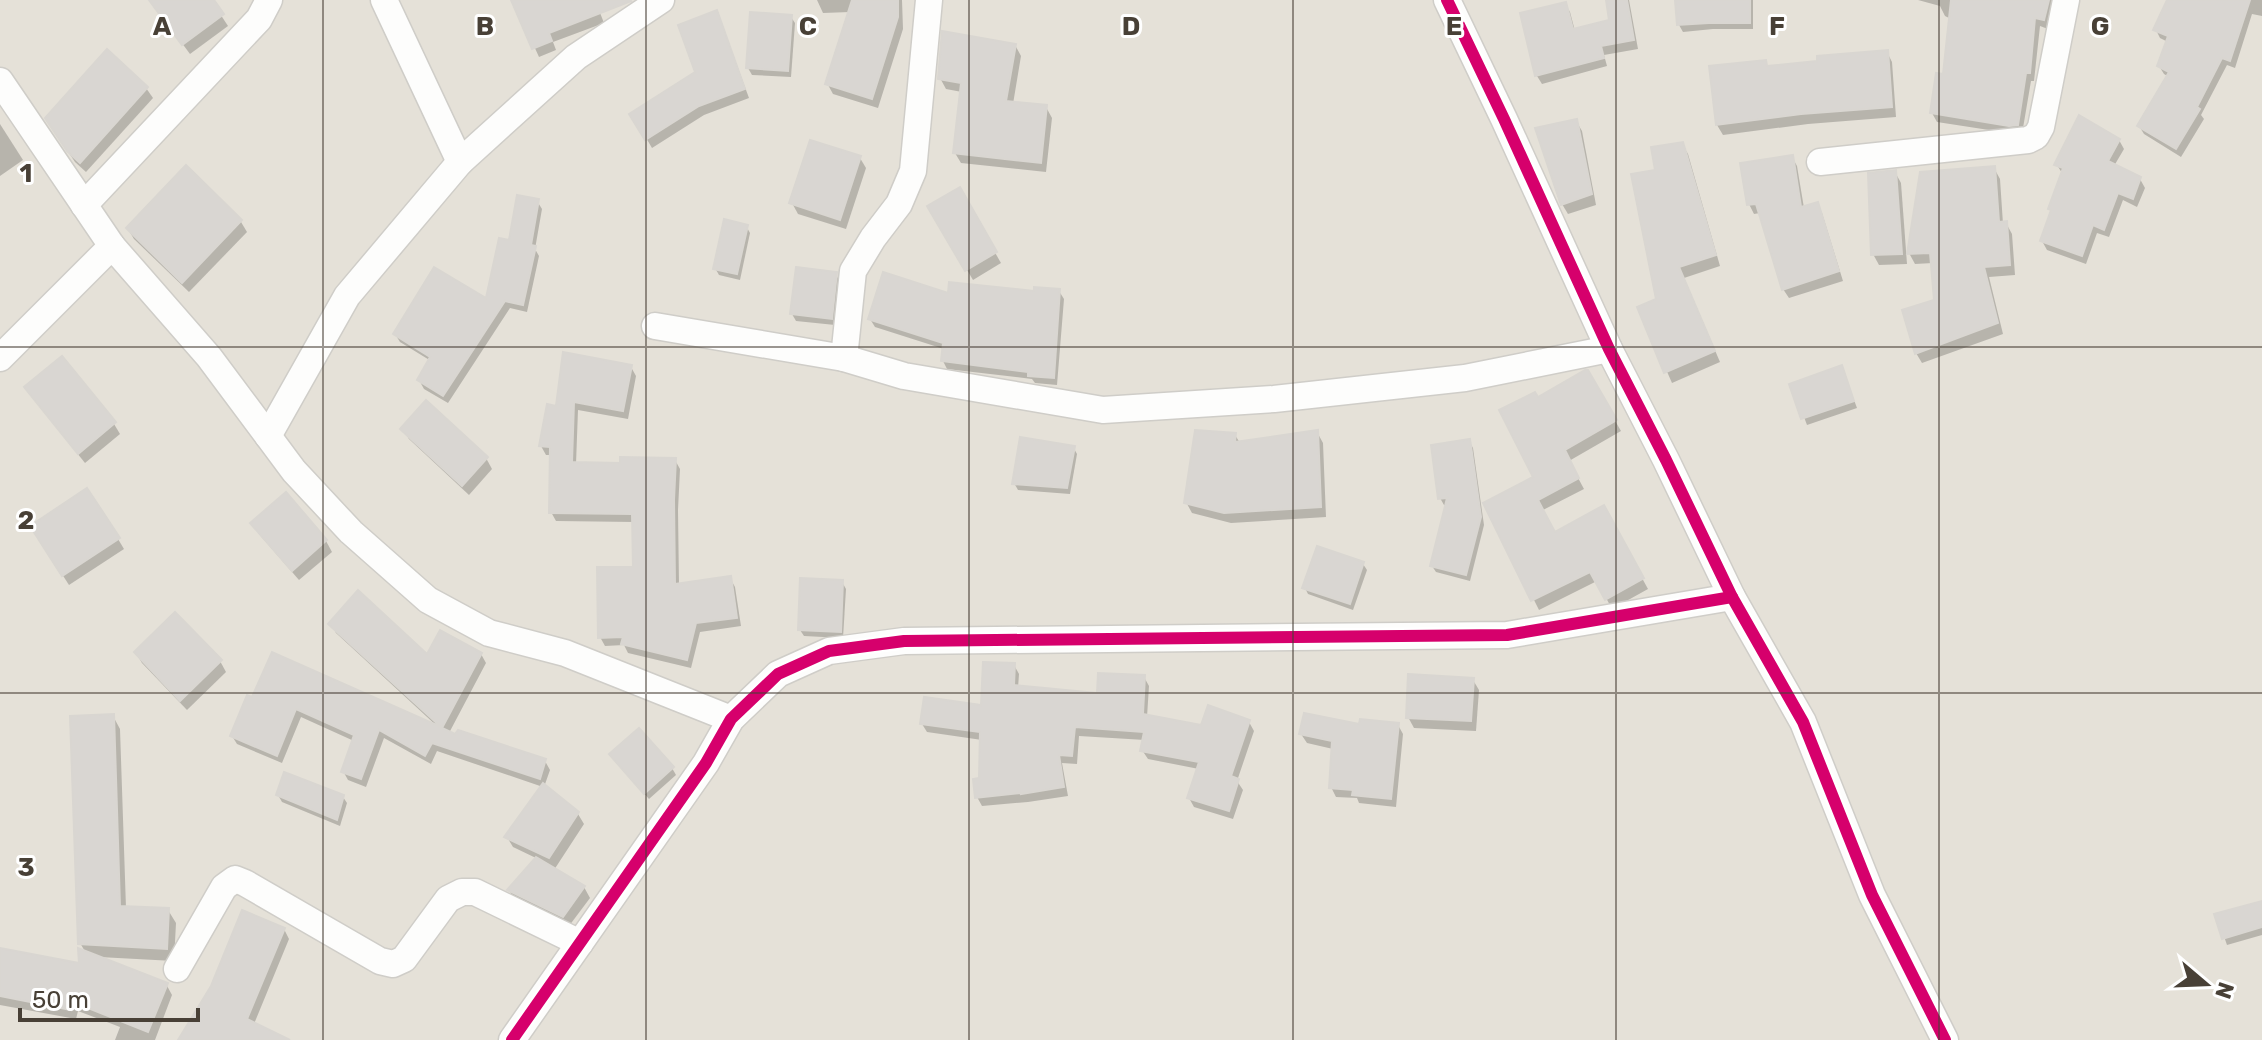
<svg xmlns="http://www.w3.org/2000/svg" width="2262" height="1040" font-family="Rubik,sans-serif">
  <rect width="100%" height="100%" fill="#f1efeb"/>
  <rect fill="#e5e1d8" x="0" y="0" width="2262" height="1040"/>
  <g fill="#0003">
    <polygon points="150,0 211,0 228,26 190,54"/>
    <polygon points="513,0 595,0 604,23 553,42 556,50 539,57"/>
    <polygon points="817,0 902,0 903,29 878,108 833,94 827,83 850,12 823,13"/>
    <polygon points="1608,0 1629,0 1638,49 1604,55 1607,66 1542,84 1537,76 1522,15 1565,4 1570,12 1575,31 1611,21"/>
    <polygon points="1677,0 1753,0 1753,29 1713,29 1683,32 1679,25"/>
    <polygon points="1918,0 2056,0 2048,29 2040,26 2034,81 2031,81 2022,134 2015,134 1937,122 1932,113 1945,76 1951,19 1945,16 1940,6"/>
    <polygon points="2169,0 2262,0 2262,16 2252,14 2235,68 2227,65 2201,115 2204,119 2181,157 2144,134 2139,126 2169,77 2164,74 2159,66 2168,42 2160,38 2156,30"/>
    <polygon points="791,17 795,23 791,77 752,75 748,68"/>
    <polygon points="721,22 749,98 704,115 652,148 632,114 698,73"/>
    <polygon points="1015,45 1021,56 1013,104 1046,107 1052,118 1046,172 961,163 955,153 962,92 946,89 940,78"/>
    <polygon points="1887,52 1892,62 1896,117 1808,124 1723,135 1717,125 1711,68 1765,62 1769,68"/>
    <polygon points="146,88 153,98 86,172 75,162 53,129"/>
    <polygon points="1576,121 1582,131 1596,205 1568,214 1562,204"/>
    <polygon points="0,124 23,160 0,176"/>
    <polygon points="2119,140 2124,149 2114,166 2140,179 2145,188 2137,207 2123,200 2109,237 2097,233 2086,264 2047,250 2042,241 2052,212 2062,173 2057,165"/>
    <polygon points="1682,144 1688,154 1720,266 1684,278 1720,362 1672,383 1639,308 1658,300 1657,172"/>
    <polygon points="1792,157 1797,166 1804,208 1817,204 1822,213 1843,281 1789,298 1783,289 1760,213 1754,214 1749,204"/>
    <polygon points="860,158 866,168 846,229 798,214 792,203"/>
    <polygon points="186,168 241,222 247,232 189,292 134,239 128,229"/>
    <polygon points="1994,168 2000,179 2003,224 2006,223 2012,234 2015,275 1989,277 2003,334 1922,363 1916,353 1936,301 1933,263 1915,264 1909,253"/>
    <polygon points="1895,172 1901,183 1907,264 1879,265 1873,254"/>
    <polygon points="959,190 1001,263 973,280 930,207"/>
    <polygon points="537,201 542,209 535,249 539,256 527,312 510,308 448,403 424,389 419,380 431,361 400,342 395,334 487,301 511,243"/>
    <polygon points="746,226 750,233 740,280 719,275 715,268"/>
    <polygon points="836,274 839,281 835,325 796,321 792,314"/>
    <polygon points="1059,291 1064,299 1057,385 1035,383 1032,379 947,369 943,361 944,349 875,327 870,319"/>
    <polygon points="61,359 114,424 120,434 85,463 33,398 27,388"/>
    <polygon points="631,367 636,376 628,419 578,410 576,464 622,465 675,460 680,469 678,510 679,585 730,578 735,587 741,626 700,632 691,668 628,653 624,645 605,646 600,637 635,569 634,522 556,521 551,512 552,455 546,455 541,446 558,408"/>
    <polygon points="1842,368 1857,408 1807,425 1792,385"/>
    <polygon points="1587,372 1621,431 1569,461 1584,489 1543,510 1555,535 1603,507 1648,589 1612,609 1597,581 1539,610 1486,504 1536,478 1538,400"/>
    <polygon points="403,429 486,458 492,469 469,495 409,439"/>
    <polygon points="1317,432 1323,443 1326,517 1231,523 1192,513 1186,502 1235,435 1240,443"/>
    <polygon points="1469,441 1473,448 1484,525 1470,581 1436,572 1432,566 1447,505 1444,505 1440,498"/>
    <polygon points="1073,447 1077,454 1070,494 1018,490 1014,483"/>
    <polygon points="253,523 326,541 332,552 299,580 259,534"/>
    <polygon points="38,537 118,539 124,549 69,585"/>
    <polygon points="1363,564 1367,570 1353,610 1308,594 1305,588"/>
    <polygon points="842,582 846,589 843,638 804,636 800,630"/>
    <polygon points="331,624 428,657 481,654 486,663 449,733 545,761 550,770 544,787 578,814 584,824 554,870 584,887 590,898 569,926 515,900 509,890 538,859 513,847 507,837 543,787 437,751 431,764 384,738 366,787 348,780 343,771 354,741 301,717 282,763 237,744 232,736 248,698 439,728 336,633"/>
    <polygon points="136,653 220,661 226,672 187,710 142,663"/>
    <polygon points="1014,665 1019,674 1018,688 1099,695 1144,677 1149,686 1147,717 1202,727 1249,722 1254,731 1237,781 1243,790 1233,819 1194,807 1189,798 1199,769 1148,759 1142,750 1145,740 1079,736 1077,764 1062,763 1068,796 1028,802 982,806 977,797 981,780 982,740 927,732 922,724 983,708"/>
    <polygon points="1473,680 1479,690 1476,731 1414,728 1408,717"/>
    <polygon points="113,716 120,729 126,908 168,910 176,923 174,961 99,957 166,984 172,995 155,1040 115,1040 120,1027 78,1011 76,1019 0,1005 0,950 81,966 86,953 80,943"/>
    <polygon points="1398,725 1403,734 1396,807 1359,803 1357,798 1336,797 1331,787 1333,749 1307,743 1301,734 1361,726"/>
    <polygon points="611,755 672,768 676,775 649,799"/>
    <polygon points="278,795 343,797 347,803 340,826 282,802"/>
    <polygon points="2262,905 2262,935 2227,945 2217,916"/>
    <polygon points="284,929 289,939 254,1024 286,1040 180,1040"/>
  </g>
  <g fill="#d9d6d2" stroke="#d9d6d1" stroke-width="2">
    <polygon points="149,0 214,0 224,14 182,45"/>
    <polygon points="511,0 630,0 631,1 549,33 552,41 532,49"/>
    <polygon points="852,0 898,0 898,17 872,99 825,84"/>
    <polygon points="1606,0 1627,0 1634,40 1601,46 1604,58 1535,76 1520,13 1566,2 1573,29 1609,20"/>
    <polygon points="1675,0 1750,0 1750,23 1709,23 1677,25"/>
    <polygon points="1951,0 2049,0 2044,20 2035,18 2030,73 2026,73 2018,125 2009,126 1930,113 1936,73 1943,74"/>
    <polygon points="2167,0 2250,0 2230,61 2222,58 2197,107 2200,109 2176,149 2137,126 2169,72 2157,66 2168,36 2153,30"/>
    <polygon points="717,10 745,89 699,106 645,140 629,114 695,72 678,25"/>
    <polygon points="750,12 792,15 788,71 746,68"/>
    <polygon points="942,31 1016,44 1006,101 1047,105 1041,163 953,153 961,83 938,79"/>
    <polygon points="107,49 148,87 80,163 67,151 45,118"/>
    <polygon points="1888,50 1892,107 1801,114 1716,125 1709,66 1766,60 1767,66 1817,61 1817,56"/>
    <polygon points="2079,115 2120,139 2108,161 2141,177 2133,199 2118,193 2104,230 2093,225 2082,256 2040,241 2051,210 2048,209 2063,168 2054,165"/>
    <polygon points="1577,119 1592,194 1561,205 1535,128"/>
    <polygon points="810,140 861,156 840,220 789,203"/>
    <polygon points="1683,142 1716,255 1679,267 1715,351 1664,373 1637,307 1656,299 1631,174 1655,170 1651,147"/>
    <polygon points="1793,155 1801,207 1818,202 1839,271 1782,290 1756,204 1747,205 1740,163"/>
    <polygon points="186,165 242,220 182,283 126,228"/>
    <polygon points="1995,166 1999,222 2007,221 2010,265 1984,267 1998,323 1915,354 1902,310 1934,300 1930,253 1907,254 1920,172"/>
    <polygon points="1896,170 1902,254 1871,255 1868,173"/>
    <polygon points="960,187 997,252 965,271 927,206"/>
    <polygon points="517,195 539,199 531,245 536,246 523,305 505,301 443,396 417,380 430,357 393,334 434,267 486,298 499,238 509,240"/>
    <polygon points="724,219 748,225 737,274 713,269"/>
    <polygon points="796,267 837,272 832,319 790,314"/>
    <polygon points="883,272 948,293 949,282 1034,291 1034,287 1060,289 1054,378 1028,376 1028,372 941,361 943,343 868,319"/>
    <polygon points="563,352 632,365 623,411 574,402 572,462 620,463 620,457 676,458 674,500 675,584 731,576 737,618 696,623 687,660 621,644 623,637 598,638 597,567 633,567 632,514 549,513 550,447 539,446 547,404 556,406"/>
    <polygon points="62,356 116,422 78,454 24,387"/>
    <polygon points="1842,365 1854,401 1801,419 1789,384"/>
    <polygon points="1585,370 1588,370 1617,420 1565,450 1579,478 1538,500 1555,532 1604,505 1644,578 1605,600 1590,572 1531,601 1483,503 1533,477 1499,410 1535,392 1538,397"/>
    <polygon points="426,400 488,457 462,486 400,429"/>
    <polygon points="1195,430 1236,433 1235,442 1318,430 1321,507 1224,513 1184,503"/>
    <polygon points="1020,437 1075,446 1067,488 1012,484"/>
    <polygon points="1470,439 1481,517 1466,575 1430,566 1447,498 1438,499 1431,445"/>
    <polygon points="87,488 120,538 62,576 30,526"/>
    <polygon points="286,492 327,540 292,571 250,523"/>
    <polygon points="1317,546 1364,562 1350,604 1302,588"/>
    <polygon points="800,578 843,580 841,632 798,630"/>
    <polygon points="358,590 427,654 440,630 482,653 442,728 455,734 458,730 546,759 540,779 432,743 425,756 379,730 361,779 341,772 354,735 296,709 277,756 230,736 247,695 252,697 272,652 441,727 328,624"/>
    <polygon points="175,612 222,660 180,701 134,652"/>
    <polygon points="983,662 1015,663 1014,685 1097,693 1098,673 1145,675 1143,714 1201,725 1208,705 1250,720 1231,776 1239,779 1229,811 1187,798 1199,762 1140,751 1144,732 1075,727 1072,756 1059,755 1064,787 1021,794 1021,793 975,798 973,779 979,778 980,732 920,724 924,697 981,705"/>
    <polygon points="1408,674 1474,678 1471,721 1406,718"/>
    <polygon points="1304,713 1359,724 1360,719 1399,723 1391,799 1352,795 1353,790 1329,788 1332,741 1299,734"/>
    <polygon points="114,714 120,906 169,908 167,949 78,944 70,716"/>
    <polygon points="639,728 674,767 644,794 609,754"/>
    <polygon points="284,772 344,795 337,820 276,795"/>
    <polygon points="543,783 579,812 549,858 504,837"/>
    <polygon points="536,857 585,886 563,917 507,890"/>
    <polygon points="2262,901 2262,927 2222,939 2214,914"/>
    <polygon points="242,910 285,928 247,1019 290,1040 178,1040 211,986"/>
    <polygon points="0,948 79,963 78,948 168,983 148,1032 73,1002 71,1010 0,996"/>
  </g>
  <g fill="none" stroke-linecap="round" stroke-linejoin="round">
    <g stroke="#cfcdc8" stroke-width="29">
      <g id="minor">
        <polyline points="384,0 460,162"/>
        <polyline points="1447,0 1504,119 1609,349 1666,460 1732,597 1803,722 1872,895 1945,1040"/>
        <polyline points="0,81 112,246"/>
        <polyline points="1820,162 2028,140 2036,136 2041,127 2066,0"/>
        <polyline points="84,205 259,19 269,0"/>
        <polyline points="655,326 844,358 904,376 1103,410 1274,399 1465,378 1609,349"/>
        <polyline points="0,358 112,246 209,357 294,471 351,532 428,600 489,633 565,653 731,719"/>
        <polyline points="844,358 853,271 873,238 899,204 913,171 929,0"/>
        <polyline points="268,436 347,296 460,162 576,57 661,0"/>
        <polyline points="177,969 224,887 235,879 245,883 380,961 393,964 404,959 448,899 462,892 475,892 580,943"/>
        <polyline points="512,1040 706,763 731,719 778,674 829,651 904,641 1507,635 1732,597"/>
      </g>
    </g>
    <use href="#minor" stroke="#fdfdfc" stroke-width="26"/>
    <g stroke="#fff" stroke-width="17">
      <g id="cycleway">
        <polyline points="1447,0 1504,119 1609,349 1666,460 1732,597 1803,722 1872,895 1945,1040"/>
        <polyline points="512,1040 706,763 731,719 778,674 829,651 904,641 1507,635 1732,597"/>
      </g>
    </g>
    <use href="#cycleway" stroke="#d6006c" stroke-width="12"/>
  </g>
  <path fill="none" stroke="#484036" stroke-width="2" stroke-opacity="0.55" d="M 323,0 L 323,1040M 646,0 L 646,1040M 969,0 L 969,1040M 1293,0 L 1293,1040M 1616,0 L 1616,1040M 1939,0 L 1939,1040M 0,347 L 2262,347M 0,693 L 2262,693"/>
  <g font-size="26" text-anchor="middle" font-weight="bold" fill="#484036" stroke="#fff" stroke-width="6" stroke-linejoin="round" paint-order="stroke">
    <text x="162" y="35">A</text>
    <text x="485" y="35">B</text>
    <text x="808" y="35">C</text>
    <text x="1131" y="35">D</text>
    <text x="1454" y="35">E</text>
    <text x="1777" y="35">F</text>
    <text x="2100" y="35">G</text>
    <text x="26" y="182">1</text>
    <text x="26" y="529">2</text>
    <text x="26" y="876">3</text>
  </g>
  <g transform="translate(2206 984) rotate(109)" stroke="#ffffff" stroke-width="6" paint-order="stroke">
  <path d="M0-6L14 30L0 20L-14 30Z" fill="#484036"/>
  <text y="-12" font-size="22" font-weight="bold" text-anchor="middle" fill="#484036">N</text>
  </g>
  <path d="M20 1008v12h178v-12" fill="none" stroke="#484036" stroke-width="4"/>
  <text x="32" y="1008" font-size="24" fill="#484036" stroke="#ffffff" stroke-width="6" paint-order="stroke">50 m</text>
</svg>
